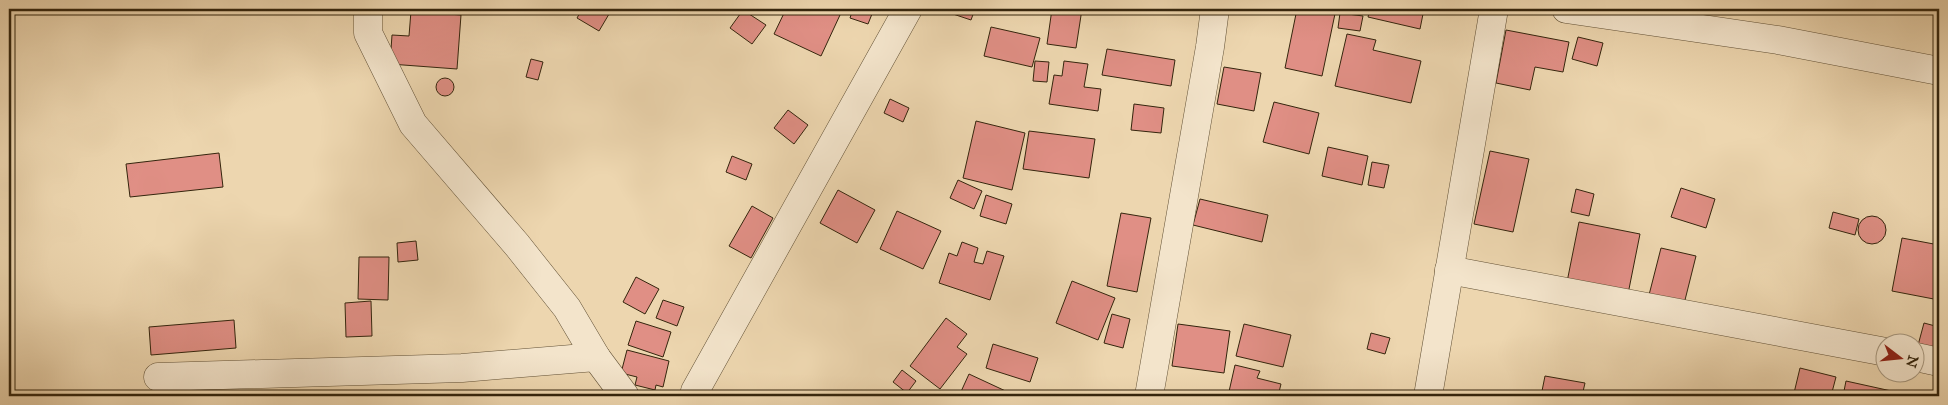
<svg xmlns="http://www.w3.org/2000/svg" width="1948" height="405" font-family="'IM FELL Great Primer',serif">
  <rect width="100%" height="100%" fill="#edd6af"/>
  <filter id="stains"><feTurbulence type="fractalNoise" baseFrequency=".004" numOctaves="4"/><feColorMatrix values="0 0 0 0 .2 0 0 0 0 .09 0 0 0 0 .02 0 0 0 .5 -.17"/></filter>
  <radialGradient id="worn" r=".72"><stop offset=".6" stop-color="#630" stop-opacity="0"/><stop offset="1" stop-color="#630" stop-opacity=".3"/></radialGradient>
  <g fill="#e08f85" stroke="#34250d">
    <polygon points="582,9 612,9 599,31 577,18"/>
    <polygon points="786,9 827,9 840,15 821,56 774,34"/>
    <polygon points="853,9 874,9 868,24 850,18"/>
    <polygon points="952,9 975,9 971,20 950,13"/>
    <polygon points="1052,9 1082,9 1076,48 1047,44"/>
    <polygon points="1297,9 1336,9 1322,76 1285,68"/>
    <polygon points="1370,9 1424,9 1420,29 1368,17"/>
    <polygon points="743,10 766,25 752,44 730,28"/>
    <polygon points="411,11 461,15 457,69 390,64 392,35 409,36"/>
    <polygon points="1340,13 1363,16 1360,31 1338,28"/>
    <polygon points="991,27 1040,38 1032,67 984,56"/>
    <polygon points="1506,30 1569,42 1563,72 1535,67 1530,90 1496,83"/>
    <polygon points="1347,34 1376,40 1373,50 1421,61 1411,103 1335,86"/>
    <polygon points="1578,37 1603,43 1597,66 1572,59"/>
    <polygon points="1107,49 1175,60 1171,86 1102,75"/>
    <polygon points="531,59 543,62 538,80 526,77"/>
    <polygon points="1035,61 1049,62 1047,82 1033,81"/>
    <polygon points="1064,61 1088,64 1084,87 1101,89 1098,111 1049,104 1054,75 1062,76"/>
    <polygon points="1224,67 1261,73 1254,111 1217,104"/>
    <circle cx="445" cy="87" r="9"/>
    <polygon points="890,99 909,108 903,122 884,113"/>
    <polygon points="1274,102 1319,113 1309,154 1263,142"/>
    <polygon points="1134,104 1164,108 1161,133 1131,130"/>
    <polygon points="788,110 808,125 794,144 774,128"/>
    <polygon points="976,121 1025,133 1012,190 963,178"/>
    <polygon points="1029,131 1095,139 1089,178 1023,169"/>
    <polygon points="1328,147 1368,156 1362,185 1322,176"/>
    <polygon points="1490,151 1529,159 1513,232 1474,224"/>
    <polygon points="219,153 223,187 130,197 126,164"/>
    <polygon points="732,156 752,164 746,180 726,172"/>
    <polygon points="1372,162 1389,165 1384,188 1368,185"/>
    <polygon points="958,180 982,191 974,209 950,198"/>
    <polygon points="1681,188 1715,199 1706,228 1671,217"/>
    <polygon points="1576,189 1594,194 1589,216 1571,212"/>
    <polygon points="838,190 875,210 857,243 820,223"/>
    <polygon points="986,195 1012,204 1006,224 980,216"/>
    <polygon points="1200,199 1268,215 1262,242 1193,225"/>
    <polygon points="752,206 773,218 751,258 729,246"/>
    <polygon points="897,211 941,231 923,269 880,249"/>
    <polygon points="1833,212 1859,219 1855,235 1829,228"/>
    <polygon points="1121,213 1151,218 1137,292 1107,286"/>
    <circle cx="1872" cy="230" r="14"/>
    <polygon points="1579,222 1640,234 1627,299 1566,287"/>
    <polygon points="1902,238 1939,245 1939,300 1892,291"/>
    <polygon points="416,241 418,260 398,262 397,243"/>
    <polygon points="962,242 978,248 974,262 983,264 987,251 1004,256 990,300 939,283 949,253 957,256"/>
    <polygon points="1661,248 1696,256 1684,304 1649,295"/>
    <polygon points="359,257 389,257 388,300 358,299"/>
    <polygon points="636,277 659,289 645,314 623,302"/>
    <polygon points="1072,281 1115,298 1098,340 1056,323"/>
    <polygon points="663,300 684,307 677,326 656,318"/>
    <polygon points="371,301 372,336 346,337 345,303"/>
    <polygon points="1112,314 1130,319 1123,348 1104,343"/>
    <polygon points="946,318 967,334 957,347 967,354 940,389 910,366"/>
    <polygon points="234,320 236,348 151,355 149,327"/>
    <polygon points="636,321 671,332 663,357 628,345"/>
    <polygon points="1924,323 1939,327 1933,352 1917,349"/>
    <polygon points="1178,324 1230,331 1224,373 1172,366"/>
    <polygon points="1244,324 1291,335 1283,367 1236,356"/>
    <polygon points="1371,333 1390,338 1385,354 1367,349"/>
    <polygon points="993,344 1038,358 1030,382 986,368"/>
    <polygon points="627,350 669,361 663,387 656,385 655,390 635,385 637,377 621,373"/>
    <polygon points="1235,365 1260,371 1257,378 1281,384 1278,396 1228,396"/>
    <polygon points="1800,368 1836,377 1831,396 1809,396 1794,393"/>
    <polygon points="902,370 916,381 907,393 893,382"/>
    <polygon points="969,374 1012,394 1011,396 959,396"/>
    <polygon points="1545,376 1585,383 1582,396 1541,396"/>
    <polygon points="1846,381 1914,396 1843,396"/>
  </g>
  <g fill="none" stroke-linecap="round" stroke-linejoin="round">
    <g stroke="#625136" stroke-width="29">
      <g id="street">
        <polyline points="368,9 368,33 413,124 517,245 567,308 596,357 625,396"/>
        <polyline points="1566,9 1778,40 1939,71"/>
        <polyline points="1449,270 1886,352"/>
        <polyline points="1916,357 1939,362"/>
        <polyline points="158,377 462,368 596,357"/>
        <polyline points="694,396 695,391 908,9"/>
        <polyline points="1149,396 1210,47 1215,9"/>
        <polyline points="1428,396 1494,9"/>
      </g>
    </g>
    <use href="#street" stroke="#f3e4cb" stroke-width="28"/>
  </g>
  <rect width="1948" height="405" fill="none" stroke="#edd6af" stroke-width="30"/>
  <rect x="10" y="10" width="1928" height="385" fill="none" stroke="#34250d" stroke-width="2.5"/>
  <rect x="15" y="15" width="1918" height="375" fill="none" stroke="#34250d"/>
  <g transform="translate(1900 358) rotate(106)"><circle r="24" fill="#f3e4cb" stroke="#a7987f"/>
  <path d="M0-4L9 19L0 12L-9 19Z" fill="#8f2418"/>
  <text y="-8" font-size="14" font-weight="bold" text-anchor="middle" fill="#34250d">N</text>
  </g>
  <rect width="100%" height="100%" filter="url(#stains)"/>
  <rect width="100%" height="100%" fill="url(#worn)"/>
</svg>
